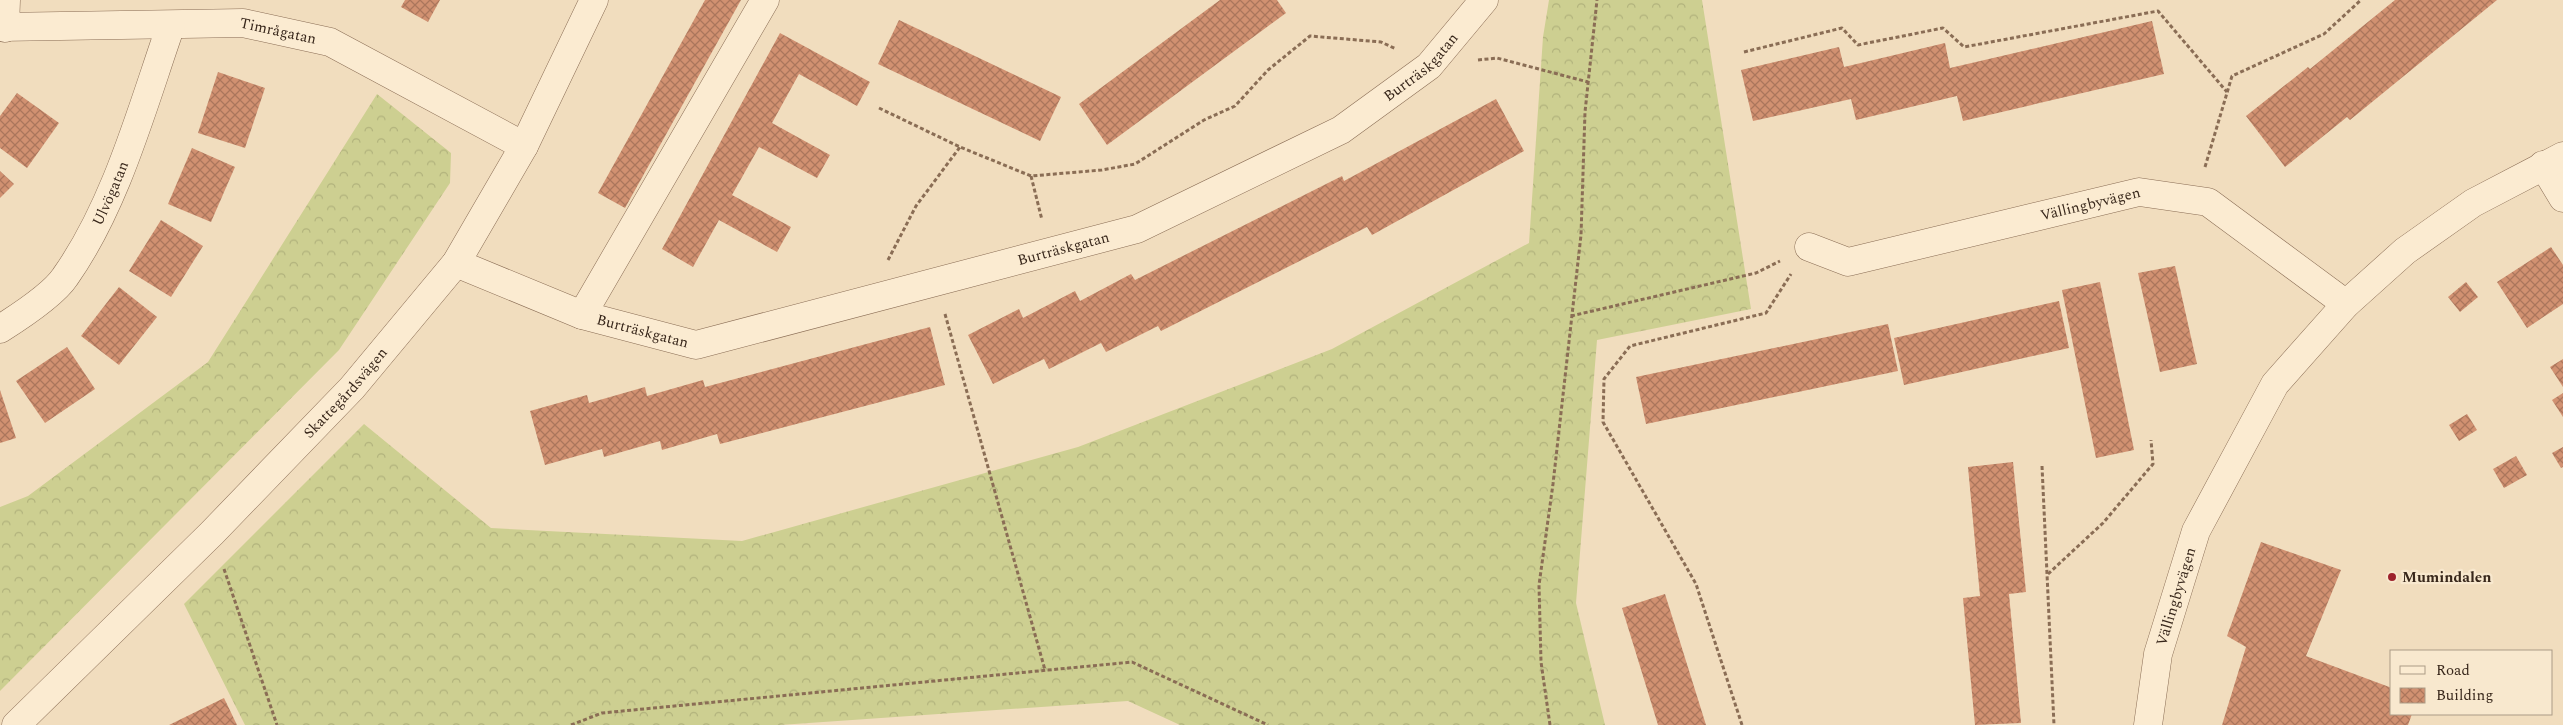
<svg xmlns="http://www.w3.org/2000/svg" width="2563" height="725" font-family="Spectral,serif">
  <defs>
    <pattern id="forest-crowns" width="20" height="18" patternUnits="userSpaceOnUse" patternTransform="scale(1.25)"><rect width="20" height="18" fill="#cdcf91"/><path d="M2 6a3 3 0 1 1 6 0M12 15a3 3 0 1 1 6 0" fill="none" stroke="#b1b27c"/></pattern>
    <pattern id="building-cross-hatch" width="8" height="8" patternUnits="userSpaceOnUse" patternTransform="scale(1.25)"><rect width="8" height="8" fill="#d19171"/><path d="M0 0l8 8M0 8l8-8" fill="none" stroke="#ab765c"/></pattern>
  </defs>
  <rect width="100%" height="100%" fill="#f1ddbe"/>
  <g fill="url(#forest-crowns)">
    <polygon points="1549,0 1702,0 1751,309 1597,340 1576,603 1605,725 1180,725 1128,701 780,725 245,725 184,604 364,424 491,528 742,541 1078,447 1332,349 1529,243 1543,37"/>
    <polygon points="377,94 451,153 450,183 339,350 0,691 0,507 28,496 208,362"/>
  </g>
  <g fill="url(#building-cross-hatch)">
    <polygon points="405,0 440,0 428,22 401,7"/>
    <polygon points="705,0 741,0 625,208 598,193"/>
    <polygon points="1220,0 1277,0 1286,13 1107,145 1079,104"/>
    <polygon points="2395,0 2497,0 2350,120 2347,117 2285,167 2246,116 2308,67 2310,69"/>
    <polygon points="899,20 1061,97 1040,141 878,64"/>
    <polygon points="2152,21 2164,74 1963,121 1957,96 1856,120 1851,99 1753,121 1741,70 1839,47 1844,67 1945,43 1950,68"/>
    <polygon points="780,33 870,82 857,106 799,74 772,123 830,155 817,178 759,147 732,195 791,227 777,252 719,220 693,267 662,249"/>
    <polygon points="218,72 265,88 245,148 198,133"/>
    <polygon points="17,93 59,123 27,168 0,148 0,116"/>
    <polygon points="1496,99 1524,151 1372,235 1367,227 1161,331 1158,326 1106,352 1101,343 1049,369 1044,359 993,384 968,335 1019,309 1023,318 1075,291 1080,301 1131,274 1135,280 1342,176 1344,181"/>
    <polygon points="192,148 235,167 211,222 168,204"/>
    <polygon points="0,171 14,184 0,198"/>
    <polygon points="161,220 203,246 171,297 129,271"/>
    <polygon points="2551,247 2563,265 2563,304 2527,328 2497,282"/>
    <polygon points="2175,266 2197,364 2160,372 2138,273"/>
    <polygon points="2100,282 2134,450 2096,458 2062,290"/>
    <polygon points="2466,282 2478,297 2460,312 2448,297"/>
    <polygon points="119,287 157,317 119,365 81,336"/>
    <polygon points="2059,301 2069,348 1904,385 1894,338"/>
    <polygon points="1888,324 1898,371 1646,424 1636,377"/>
    <polygon points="930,327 945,385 720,444 717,434 662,450 660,441 604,457 602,449 545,465 530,411 587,395 589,403 645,387 647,396 703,380 705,387"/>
    <polygon points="67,347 95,389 45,423 16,381"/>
    <polygon points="2563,359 2563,387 2550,367"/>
    <polygon points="0,390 16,438 0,443"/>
    <polygon points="2563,393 2563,417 2552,400"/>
    <polygon points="2467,414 2477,430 2459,441 2449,425"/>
    <polygon points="2563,447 2563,467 2561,468 2552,453"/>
    <polygon points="2516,456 2527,475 2504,488 2493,469"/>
    <polygon points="2013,462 2026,592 2009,594 2021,723 1975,725 1963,598 1980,596 1968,467"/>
    <polygon points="2261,542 2341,570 2306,656 2392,688 2392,714 2412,714 2408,725 2222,725 2246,647 2227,636"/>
    <polygon points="1665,594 1691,677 1706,725 1658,725 1635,650 1622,608"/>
    <polygon points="224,698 237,725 169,725"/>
  </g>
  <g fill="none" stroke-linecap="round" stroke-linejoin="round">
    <g stroke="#8a6d55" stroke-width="29">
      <g id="minor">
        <path id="s1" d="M 0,27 L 243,23 L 330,42 L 524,146"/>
        <polyline points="5,28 6,0"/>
        <polyline points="2543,165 2563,198"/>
        <path id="s2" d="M 1809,247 L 1848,262 L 2139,192 L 2208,202 L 2346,304"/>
        <path id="s3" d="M 456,263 L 582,315 L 696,345 L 1137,229 L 1341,130 L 1429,66 L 1484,0"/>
        <polyline points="582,315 765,0"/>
        <path id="s4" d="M 0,329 C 19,317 53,295 65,277 C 116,205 142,108 171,25"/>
        <path id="s5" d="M 16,725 L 212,533 L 352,388 L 456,263 L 524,146 L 594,0"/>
        <path id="s6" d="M 2148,725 L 2158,654 L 2196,531 L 2275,384 L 2346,304 L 2405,251 L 2473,203 L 2563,156"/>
      </g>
    </g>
    <g stroke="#8a6d55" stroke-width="3" stroke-dasharray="4 2.5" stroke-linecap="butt">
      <polyline points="1744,52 1842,28 1858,45 1943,28 1964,47 2158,11 2227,92"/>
      <polyline points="1478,60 1497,58 1588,82"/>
      <polyline points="879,108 960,147 1031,176 1102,170 1135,164 1204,120 1235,106 1268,70 1310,36 1381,42 1396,49"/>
      <polyline points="2205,167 2232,76 2324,34 2361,0"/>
      <polyline points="1031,176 1042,220"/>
      <polyline points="888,260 916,206 960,147"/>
      <polyline points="945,314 1045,670"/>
      <polyline points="1571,316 1756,273 1780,261"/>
      <polyline points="2042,466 2054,725"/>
      <polyline points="224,569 277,725"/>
      <polyline points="2048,574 2103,523 2153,464 2151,440"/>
      <polyline points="571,725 602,713 1132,662 1268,725"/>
      <polyline points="1550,725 1541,662 1539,585 1553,484 1581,235 1585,112 1597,0"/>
      <polyline points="1742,725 1696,584 1603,422 1604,379 1630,346 1766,313 1791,274"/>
    </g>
    <use href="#minor" stroke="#fbebd1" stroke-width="28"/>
  </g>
  <circle fill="#9d222c" stroke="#f8e8ce" stroke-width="2" cx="2392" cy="577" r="5"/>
  <g text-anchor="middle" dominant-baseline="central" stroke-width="4.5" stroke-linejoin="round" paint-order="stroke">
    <g font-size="15" fill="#38271b" stroke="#f8e8ce">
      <text stroke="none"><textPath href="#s1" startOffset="279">Timrågatan</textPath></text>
      <text stroke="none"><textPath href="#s3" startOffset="1039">Burträskgatan</textPath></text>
      <text stroke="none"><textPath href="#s4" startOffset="179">Ulvögatan</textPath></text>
      <text stroke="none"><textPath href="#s2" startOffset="291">Vällingbyvägen</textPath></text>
      <text stroke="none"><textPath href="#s3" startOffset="634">Burträskgatan</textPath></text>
      <text stroke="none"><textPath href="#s3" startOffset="199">Burträskgatan</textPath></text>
      <text stroke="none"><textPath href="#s5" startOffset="468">Skattegårdsvägen</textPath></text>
      <text stroke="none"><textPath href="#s6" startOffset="132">Vällingbyvägen</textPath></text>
    </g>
    <g font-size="15" font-weight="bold" fill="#38271b" stroke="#f8e8ce" text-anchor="start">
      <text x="2402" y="577">Mumindalen</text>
    </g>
  </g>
  <rect x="2390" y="650" width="162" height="65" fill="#f8e8ce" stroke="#ab9b86"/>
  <rect x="2400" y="666" width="25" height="8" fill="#fbebd1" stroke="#ab9b86"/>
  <text x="2436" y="675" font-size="15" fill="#38271b">Road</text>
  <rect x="2400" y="688" width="25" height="15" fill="url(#building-cross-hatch)" stroke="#ab9b86"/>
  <text x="2436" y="700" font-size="15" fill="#38271b">Building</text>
</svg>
